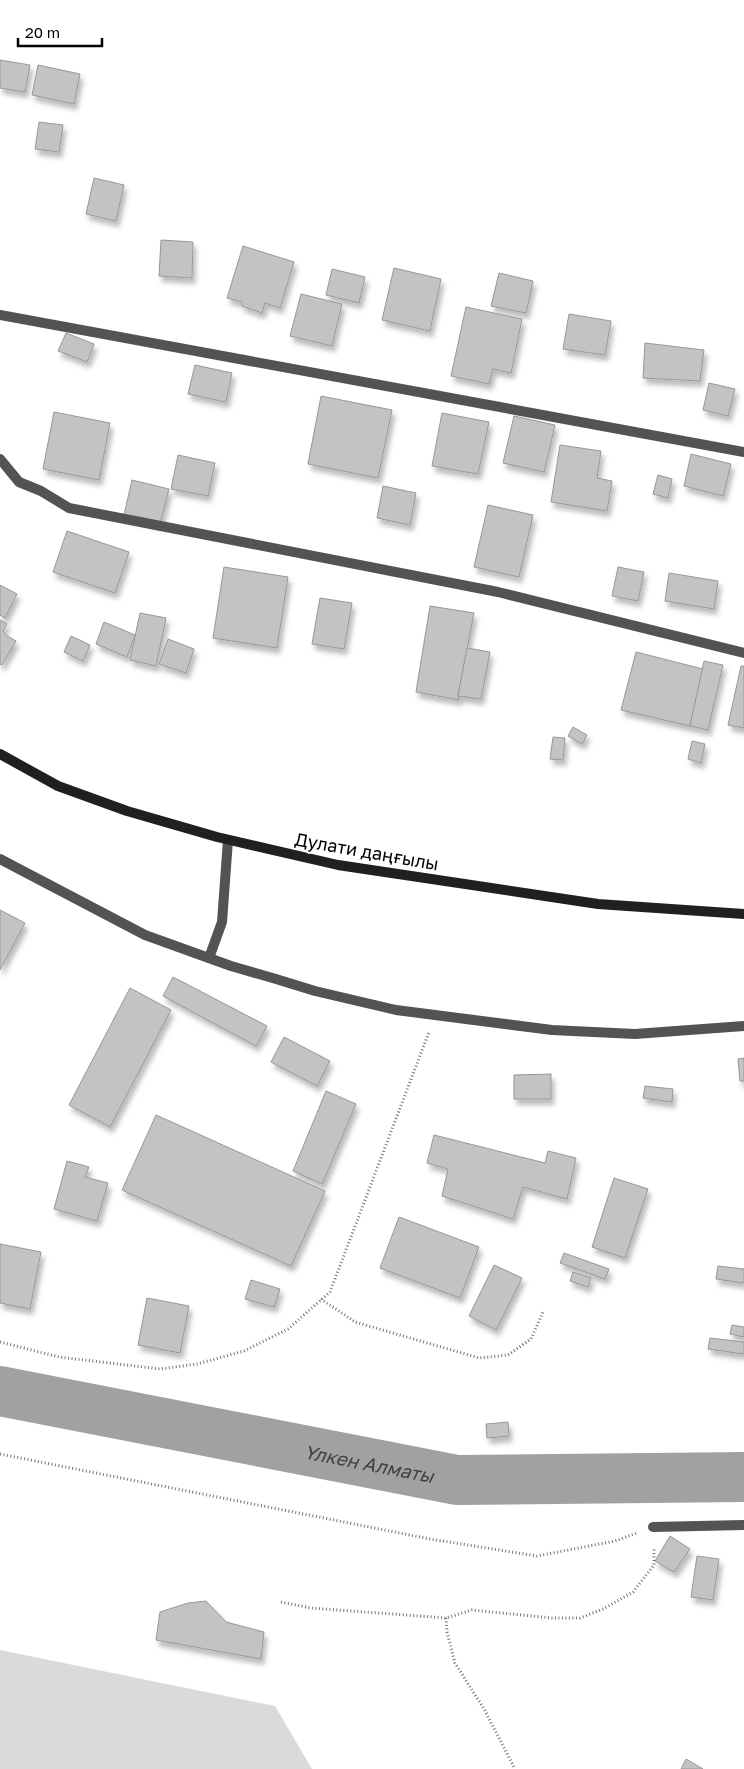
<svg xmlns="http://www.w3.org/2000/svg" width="744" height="1769" font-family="'Golos Text',sans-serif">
  <defs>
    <filter id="shadow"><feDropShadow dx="3" dy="5.5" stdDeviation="2.5" flood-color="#0004"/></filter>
  </defs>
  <rect width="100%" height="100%" fill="#fff"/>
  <polygon fill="#dadada" points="0,1650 275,1706 312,1769 0,1769"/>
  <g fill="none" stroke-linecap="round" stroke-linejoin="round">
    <path stroke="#a1a1a1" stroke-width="50" id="s1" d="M 0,1391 L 457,1480 L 744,1477"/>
  </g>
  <g fill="#c3c3c3" stroke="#979797" filter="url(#shadow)">
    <polygon points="0,60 30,65 25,92 0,88"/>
    <polygon points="38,65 80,74 74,104 32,95"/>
    <polygon points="39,122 63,125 59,152 35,149"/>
    <polygon points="94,178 124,185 116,221 86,214"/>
    <polygon points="161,240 193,242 192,278 159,276"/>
    <polygon points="243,246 294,262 280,308 265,303 262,313 242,306 242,302 227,298"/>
    <polygon points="394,268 441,279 430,331 382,320"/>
    <polygon points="332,269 365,277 359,303 326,295"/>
    <polygon points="499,273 533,281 526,313 491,306"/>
    <polygon points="301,294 342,304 332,346 290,336"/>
    <polygon points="466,307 522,319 511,373 493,369 489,384 451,376"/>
    <polygon points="569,314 611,321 605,355 563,349"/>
    <polygon points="66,333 94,344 87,362 58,351"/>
    <polygon points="645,343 704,350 700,381 643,378"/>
    <polygon points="195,365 232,373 226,402 188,394"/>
    <polygon points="709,383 735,389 728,416 703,410"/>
    <polygon points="321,396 392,410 378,478 308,464"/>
    <polygon points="54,412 110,423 99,480 43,469"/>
    <polygon points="442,413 489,422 478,474 432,466"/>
    <polygon points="514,416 555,425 544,472 503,463"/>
    <polygon points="560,445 601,451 597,478 612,481 607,511 551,502"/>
    <polygon points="691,454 731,464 723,496 684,486"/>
    <polygon points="178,455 215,463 208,496 171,489"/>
    <polygon points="658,475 672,479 668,498 653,494"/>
    <polygon points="132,480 169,489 160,524 124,515"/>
    <polygon points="383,486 416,493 410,525 377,518"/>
    <polygon points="488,505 533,515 519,577 474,567"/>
    <polygon points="67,531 129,552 115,593 53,572"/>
    <polygon points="224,567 288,577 277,648 213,638"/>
    <polygon points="618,567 644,572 638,601 612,596"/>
    <polygon points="669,573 718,581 714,609 665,601"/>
    <polygon points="0,585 17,594 5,618 0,615"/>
    <polygon points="320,598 352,603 344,649 312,644"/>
    <polygon points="430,606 474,613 458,696 459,700 416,692"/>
    <polygon points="140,613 166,618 156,666 130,660"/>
    <polygon points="0,620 7,624 3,631 7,636 16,641 2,665 0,664"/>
    <polygon points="104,622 135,635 127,657 96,644"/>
    <polygon points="71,636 90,645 83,661 64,652"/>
    <polygon points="168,639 194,649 186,673 159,664"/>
    <polygon points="467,648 490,652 481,699 458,696"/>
    <polygon points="636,652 703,669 690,726 621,710"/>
    <polygon points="704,661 723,665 708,730 690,726"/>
    <polygon points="741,666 744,666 744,728 728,725"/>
    <polygon points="573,727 587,735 582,744 568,736"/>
    <polygon points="553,737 565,738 563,760 550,759"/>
    <polygon points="692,741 705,744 701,763 688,759"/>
    <polygon points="0,910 25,923 0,970"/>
    <polygon points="173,977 267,1026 256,1046 163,996"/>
    <polygon points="130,988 171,1010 110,1127 69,1105"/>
    <polygon points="284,1037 330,1061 317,1086 271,1062"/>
    <polygon points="744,1058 744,1081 740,1081 738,1059"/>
    <polygon points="551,1074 551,1099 514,1099 514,1075"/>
    <polygon points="645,1086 673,1089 672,1102 643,1098"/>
    <polygon points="326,1091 356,1104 322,1184 293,1171"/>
    <polygon points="156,1115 325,1191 291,1266 122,1190"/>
    <polygon points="434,1135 545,1163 548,1151 576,1158 567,1199 523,1187 513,1219 442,1196 448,1169 427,1163"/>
    <polygon points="67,1161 89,1167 85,1177 108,1183 97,1221 54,1209"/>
    <polygon points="614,1178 648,1189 625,1258 592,1247"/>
    <polygon points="399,1217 479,1247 460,1298 380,1268"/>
    <polygon points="0,1244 41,1252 30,1309 0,1303"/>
    <polygon points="564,1253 609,1269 605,1279 560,1263"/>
    <polygon points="494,1265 522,1278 496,1330 469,1316"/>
    <polygon points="718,1266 744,1269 744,1283 716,1279"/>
    <polygon points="573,1272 591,1278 588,1287 570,1281"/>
    <polygon points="251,1280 280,1289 274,1307 245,1299"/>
    <polygon points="147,1298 189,1306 180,1353 138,1345"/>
    <polygon points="732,1325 744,1327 744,1337 730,1334"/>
    <polygon points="710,1338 744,1342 744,1354 708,1349"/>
    <polygon points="508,1422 509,1436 487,1438 486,1424"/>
    <polygon points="670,1536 690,1549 674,1572 655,1561"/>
    <polygon points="697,1556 719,1559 713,1600 691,1597"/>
    <polygon points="206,1601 226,1622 264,1632 261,1659 156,1640 160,1612 188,1603"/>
    <polygon points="686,1759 703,1769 681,1769"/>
  </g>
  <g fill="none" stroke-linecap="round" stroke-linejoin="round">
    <g stroke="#757575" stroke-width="3" stroke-dasharray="1 2.5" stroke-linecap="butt">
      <polyline points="321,1299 355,1322 479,1358 508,1355 531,1339 543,1312"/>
      <polyline points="0,1342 59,1357 160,1369 197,1364 244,1351 288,1329 330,1292 429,1032"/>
      <polyline points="0,1454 430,1539 537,1556 615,1541 637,1533"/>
      <polyline points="281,1602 311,1608 446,1618 472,1610 552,1618 580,1618 603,1609 633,1592 654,1565 654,1547"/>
      <polyline points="446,1618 447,1632 455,1663 484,1709 515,1769"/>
    </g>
    <g stroke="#535353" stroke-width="10">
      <polyline points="0,859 145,935 231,966 276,979 315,991 396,1010 552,1030 635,1034 744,1026"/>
      <polyline points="209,958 222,922 228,840"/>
    </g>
    <g stroke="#535353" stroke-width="10">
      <polyline points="0,315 744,452"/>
      <polyline points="0,459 19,482 41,491 69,508 498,592 744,653"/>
      <polyline points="653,1527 744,1525"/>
    </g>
    <polyline stroke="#202020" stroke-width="10" points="0,754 58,786 127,811 217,837 338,865 598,904 744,914"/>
  </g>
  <g text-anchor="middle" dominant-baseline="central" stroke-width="4" stroke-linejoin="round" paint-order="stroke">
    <g font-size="18" fill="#000" stroke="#fff">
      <text transform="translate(367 851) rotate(10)">Дулати даңғылы</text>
    </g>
    <g font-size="19" font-style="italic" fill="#424242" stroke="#fff">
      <text stroke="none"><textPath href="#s1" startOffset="376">Үлкен Алматы</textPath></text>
    </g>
  </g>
  <path d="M18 38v8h84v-8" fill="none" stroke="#000000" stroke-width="2.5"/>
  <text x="25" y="38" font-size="15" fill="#000000" stroke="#ffffff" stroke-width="4" paint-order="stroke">20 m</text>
</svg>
